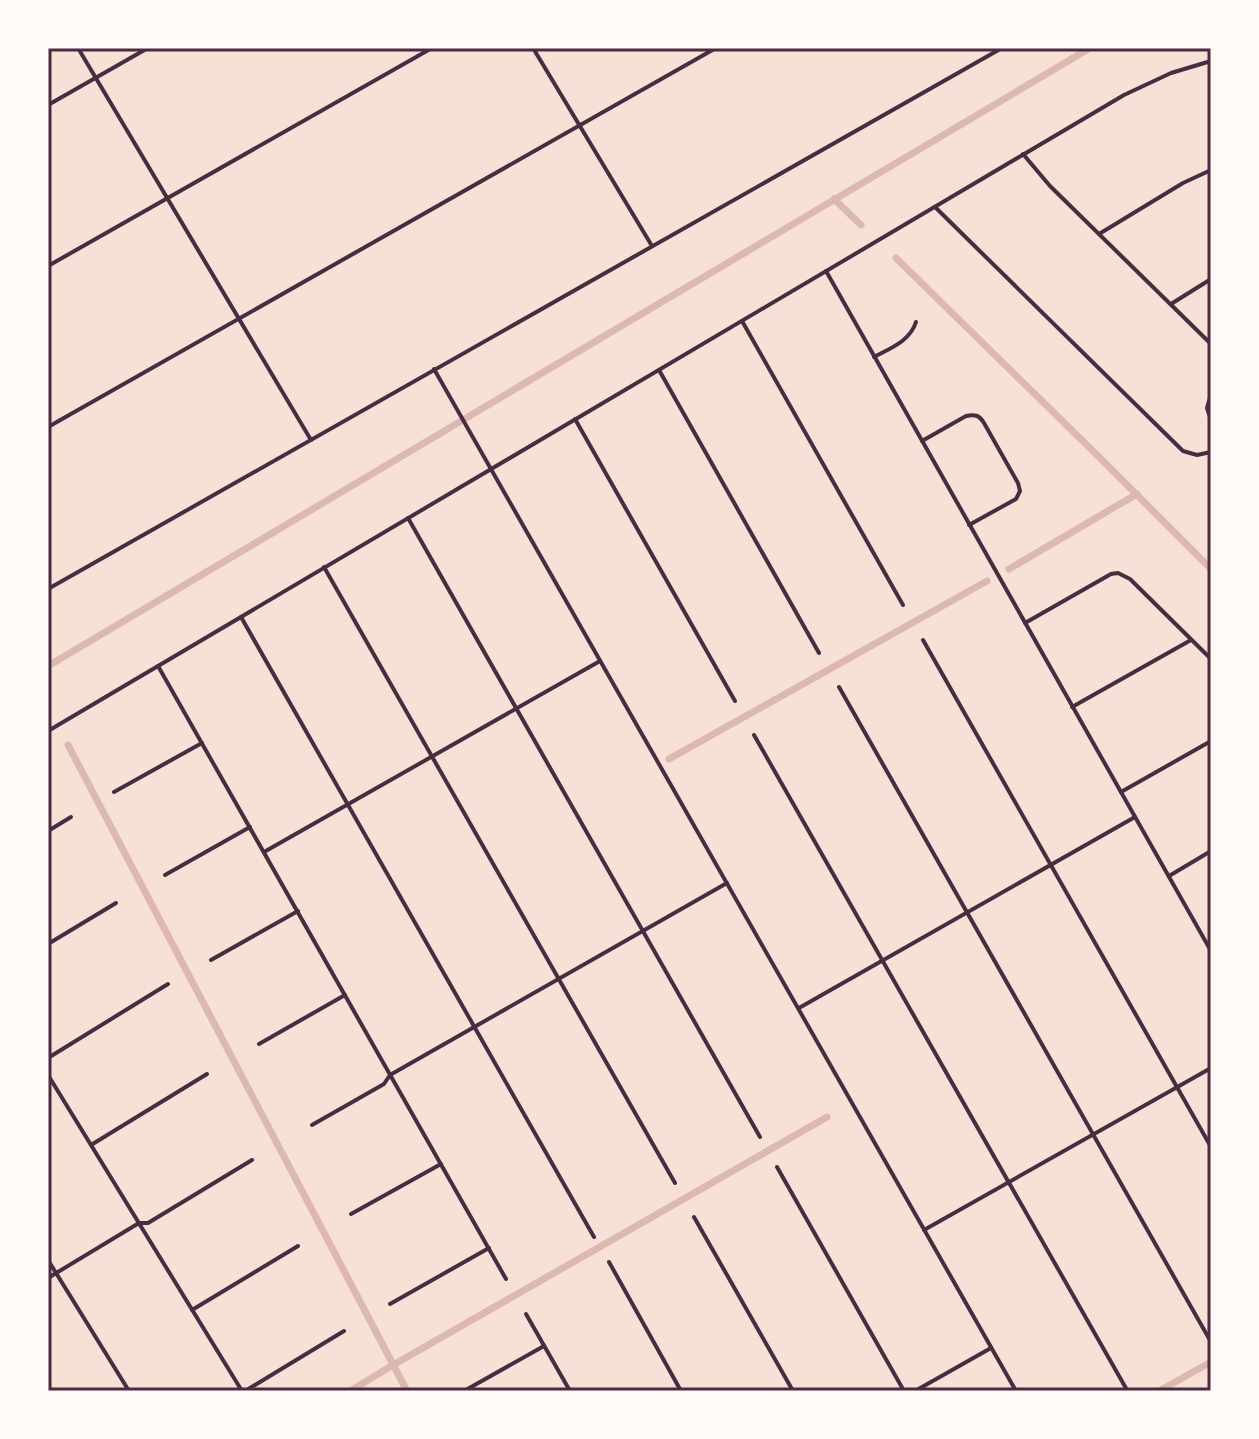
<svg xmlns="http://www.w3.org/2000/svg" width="1259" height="1439" font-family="Inter,sans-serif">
  <rect width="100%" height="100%" fill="#f7e1d7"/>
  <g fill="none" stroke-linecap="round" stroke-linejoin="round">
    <g stroke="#dcb8b0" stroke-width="7">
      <polyline points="834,199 861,225"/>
      <polyline points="896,258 1095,453 1211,569"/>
      <polyline points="1009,569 1137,494"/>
      <polyline points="48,666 1090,48"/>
      <polyline points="68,745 407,1391"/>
      <polyline points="669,759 987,581"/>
      <polyline points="350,1391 393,1365 827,1117"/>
      <polyline points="1159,1391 1211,1362"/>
    </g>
    <g stroke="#4a2c40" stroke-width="4">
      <polyline points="78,48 311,440"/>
      <polyline points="533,48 652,246"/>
      <polyline points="48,105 148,48"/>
      <polyline points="1023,154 1050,186 1211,344"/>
      <polyline points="935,207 1183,451 1197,455 1211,452"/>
      <polyline points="1099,234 1183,183 1211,170"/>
      <polyline points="48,266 432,48"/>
      <polyline points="826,271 1211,951"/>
      <polyline points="1171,304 1211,279"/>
      <polyline points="742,321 903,605"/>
      <path d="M 874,357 C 891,348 910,341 916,322"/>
      <polyline points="434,369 1016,1391"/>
      <polyline points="659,370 819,653"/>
      <polyline points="1211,394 1207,408 1211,420"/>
      <polyline points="575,419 735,701"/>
      <polyline points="48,427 716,48"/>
      <path d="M 922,441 L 966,416 C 975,414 979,415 984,423 L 1018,483 L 1020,491 L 1016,499 L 969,525"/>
      <polyline points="408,518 760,1137"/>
      <polyline points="324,567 675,1183"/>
      <polyline points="48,589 1002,48"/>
      <polyline points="241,617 594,1237"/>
      <polyline points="1025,623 1111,574 1118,573 1130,579 1211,659"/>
      <polyline points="923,640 1211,1147"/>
      <polyline points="158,666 506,1279"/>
      <polyline points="839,687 1211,1342"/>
      <polyline points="1072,707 1191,640"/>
      <polyline points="754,735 1127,1390"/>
      <polyline points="114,792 202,743"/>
      <polyline points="1121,792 1211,741"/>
      <polyline points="48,831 71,817"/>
      <polyline points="264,852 600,661"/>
      <polyline points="165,875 250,827"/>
      <polyline points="1169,876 1211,851"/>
      <polyline points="48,944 116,903"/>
      <polyline points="211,960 298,911"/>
      <polyline points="799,1008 1135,817"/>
      <polyline points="259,1044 345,995"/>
      <polyline points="48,1058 168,984"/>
      <polyline points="48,1075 242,1391"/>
      <polyline points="312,1125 384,1084 390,1075 727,883"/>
      <polyline points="91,1145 207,1074"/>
      <polyline points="777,1167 904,1391"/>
      <polyline points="351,1214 441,1164"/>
      <polyline points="694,1217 793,1391"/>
      <polyline points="924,1230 1211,1068"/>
      <polyline points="48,1260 129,1391"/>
      <polyline points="609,1262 681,1391"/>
      <polyline points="48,1278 139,1223 148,1223 252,1160"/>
      <polyline points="390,1304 489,1248"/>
      <polyline points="192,1310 298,1246"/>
      <polyline points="526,1314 570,1391"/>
      <polyline points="245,1391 344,1331"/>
      <polyline points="464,1391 544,1346"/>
      <polyline points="915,1391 991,1348"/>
    </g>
    <polyline stroke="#4a2c40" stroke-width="4" points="48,731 1124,95 1171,73 1211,61"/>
  </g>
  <rect width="1259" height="1439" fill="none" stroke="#fffaf5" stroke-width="100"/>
  <rect x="50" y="50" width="1159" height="1339" fill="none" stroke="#4a2c40" stroke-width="3"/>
</svg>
